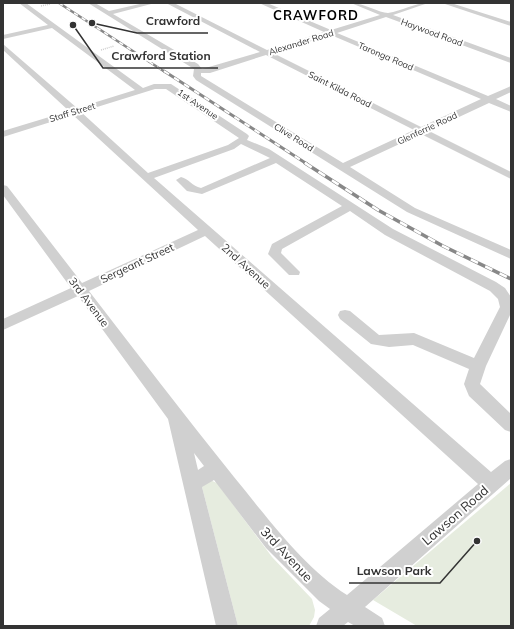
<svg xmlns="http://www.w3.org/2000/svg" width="514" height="629" font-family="Mulish,sans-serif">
  <rect width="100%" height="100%" fill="#fff"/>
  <g fill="#e6ecdf">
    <polygon points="210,480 217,483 272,557 312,599 315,610 314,617 309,626 238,626 202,487 203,484"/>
    <polygon points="511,483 511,626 417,626 373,600"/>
  </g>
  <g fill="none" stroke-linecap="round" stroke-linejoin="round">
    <g stroke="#cdcdcd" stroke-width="1.5" stroke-dasharray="1 1" stroke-linecap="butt">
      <polyline points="41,6 50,4"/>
      <polyline points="101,50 114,46"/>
    </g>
    <g fill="#d0d0d0" fill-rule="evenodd">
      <path d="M 19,3 L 26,3 L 143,88 L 154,84 L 171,84 L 247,134 L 249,136 L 247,140 L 269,149 L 393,229 L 496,282 L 505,288 L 511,297 L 511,313 L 486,366 L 480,384 L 511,414 L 511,432 L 505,430 L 469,396 L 464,384 L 469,369 L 413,345 L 389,347 L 371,344 L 340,319 L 338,315 L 340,311 L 345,310 L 350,311 L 379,335 L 414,333 L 474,358 L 500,307 L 498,299 L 490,291 L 385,235 L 350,211 L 282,249 L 281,253 L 300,272 L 299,275 L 289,275 L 268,254 L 272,244 L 342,206 L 276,163 L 202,194 L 187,191 L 176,180 L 181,177 C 189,179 192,186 201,188 L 270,158 L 241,144 L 234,149 L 154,178 L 491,472 L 505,461 L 511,459 L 511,478 L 365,607 L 382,618 L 385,626 L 355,626 L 348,622 L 343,626 L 316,626 L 319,618 L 330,609 L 319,601 L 266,548 L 214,480 L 202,487 L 238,626 L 216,626 L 168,419 L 78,296 L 3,330 L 3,319 L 71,288 L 3,195 L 3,185 L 7,186 L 82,283 L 198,230 L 73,115 L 3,137 L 3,131 L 69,111 L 3,50 L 3,44 L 77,108 L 135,90 L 52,28 L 3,39 L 3,35 L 48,25 ZM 155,89 L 166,89 L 239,138 L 228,145 L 148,173 L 81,112 ZM 205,236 L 478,484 L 347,595 C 303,567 267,517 234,477 C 185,416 137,353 89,291 ZM 194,453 L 204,466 L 198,470 Z"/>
      <path d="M 88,3 L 95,3 L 109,11 L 144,3 L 155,3 L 113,14 L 198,64 L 202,69 L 260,52 L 166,3 L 174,3 L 267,50 L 324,32 L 259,3 L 267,3 L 331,30 L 380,15 L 351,3 C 364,3 379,13 388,13 C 402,11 414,3 428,3 L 393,15 L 511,58 L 511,63 L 386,17 L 337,33 L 488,96 L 511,86 L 511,92 L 496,99 L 511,106 L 511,112 L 489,103 L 429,131 L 511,172 L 511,179 L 421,134 L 350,167 L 415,208 L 511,250 L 511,259 L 407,212 L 196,80 L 193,76 L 194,69 ZM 331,35 L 481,99 L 421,127 L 273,53 ZM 266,55 L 414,130 L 343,163 L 201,76 L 201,73 L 210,73 Z"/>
      <polygon points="442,3 451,3 511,22 511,26"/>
    </g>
    <g stroke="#888" stroke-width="2.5">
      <polyline id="rail-far2" points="59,3 165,72"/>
    </g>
    <g stroke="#888" stroke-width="3">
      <polyline id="rail-far1" points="164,71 307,164"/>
    </g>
    <g stroke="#888" stroke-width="3.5">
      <polyline id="rail" points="305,163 378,210 443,246 511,279"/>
    </g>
    <use href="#rail-far2" stroke="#fff" stroke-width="1.5" stroke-dasharray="4.5" stroke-linecap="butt"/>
    <use href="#rail-far1" stroke="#fff" stroke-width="2" stroke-dasharray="6" stroke-linecap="butt"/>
    <use href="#rail" stroke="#fff" stroke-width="2.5" stroke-dasharray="8" stroke-linecap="butt"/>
  </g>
  <g text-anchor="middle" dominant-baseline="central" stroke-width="4" stroke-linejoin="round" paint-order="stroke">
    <g font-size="9" fill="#333" stroke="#fff">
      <text transform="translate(432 32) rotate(20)">Haywood Road</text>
      <text transform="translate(301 42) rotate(-17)">Alexander Road</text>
      <text transform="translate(386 56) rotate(23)">Taronga Road</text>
      <text transform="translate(340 89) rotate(27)">Saint Kilda Road</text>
      <text transform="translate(198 104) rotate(34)">1st Avenue</text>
      <text transform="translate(72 112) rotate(-17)">Staff Street</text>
      <text transform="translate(427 128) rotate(-25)">Glenferrie Road</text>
      <text transform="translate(294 137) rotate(32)">Clive Road</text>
    </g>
    <g font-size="11" fill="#333" stroke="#fff">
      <text transform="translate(137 263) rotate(-25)">Sergeant Street</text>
      <text transform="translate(246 266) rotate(42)">2nd Avenue</text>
      <text transform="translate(89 302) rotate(53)">3rd Avenue</text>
    </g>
    <g font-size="13" font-weight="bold" letter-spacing="1" fill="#000" stroke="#fff">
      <text x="316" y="15">CRAWFORD</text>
    </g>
    <g font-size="13" fill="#333" stroke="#fff">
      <text transform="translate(455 515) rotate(-41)">Lawson Road</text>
      <text transform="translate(287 554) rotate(47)">3rd Avenue</text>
    </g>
  </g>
  <path fill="none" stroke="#333" stroke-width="1.5" d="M92 23L137 33H208M73 25L103 68H218M477 541L440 583H349"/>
  <g fill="#333" stroke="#fff" stroke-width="1.5">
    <circle cx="92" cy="23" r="4"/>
    <circle cx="73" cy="25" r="4"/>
    <circle cx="477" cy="541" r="4"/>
  </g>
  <g font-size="12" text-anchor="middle" font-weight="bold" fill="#333" stroke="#fff" stroke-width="4" stroke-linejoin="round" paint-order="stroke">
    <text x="173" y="25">Crawford</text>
    <text x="161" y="60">Crawford Station</text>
    <text x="394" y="575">Lawson Park</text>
  </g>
  <rect width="514" height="629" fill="none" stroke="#333333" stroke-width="8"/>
</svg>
